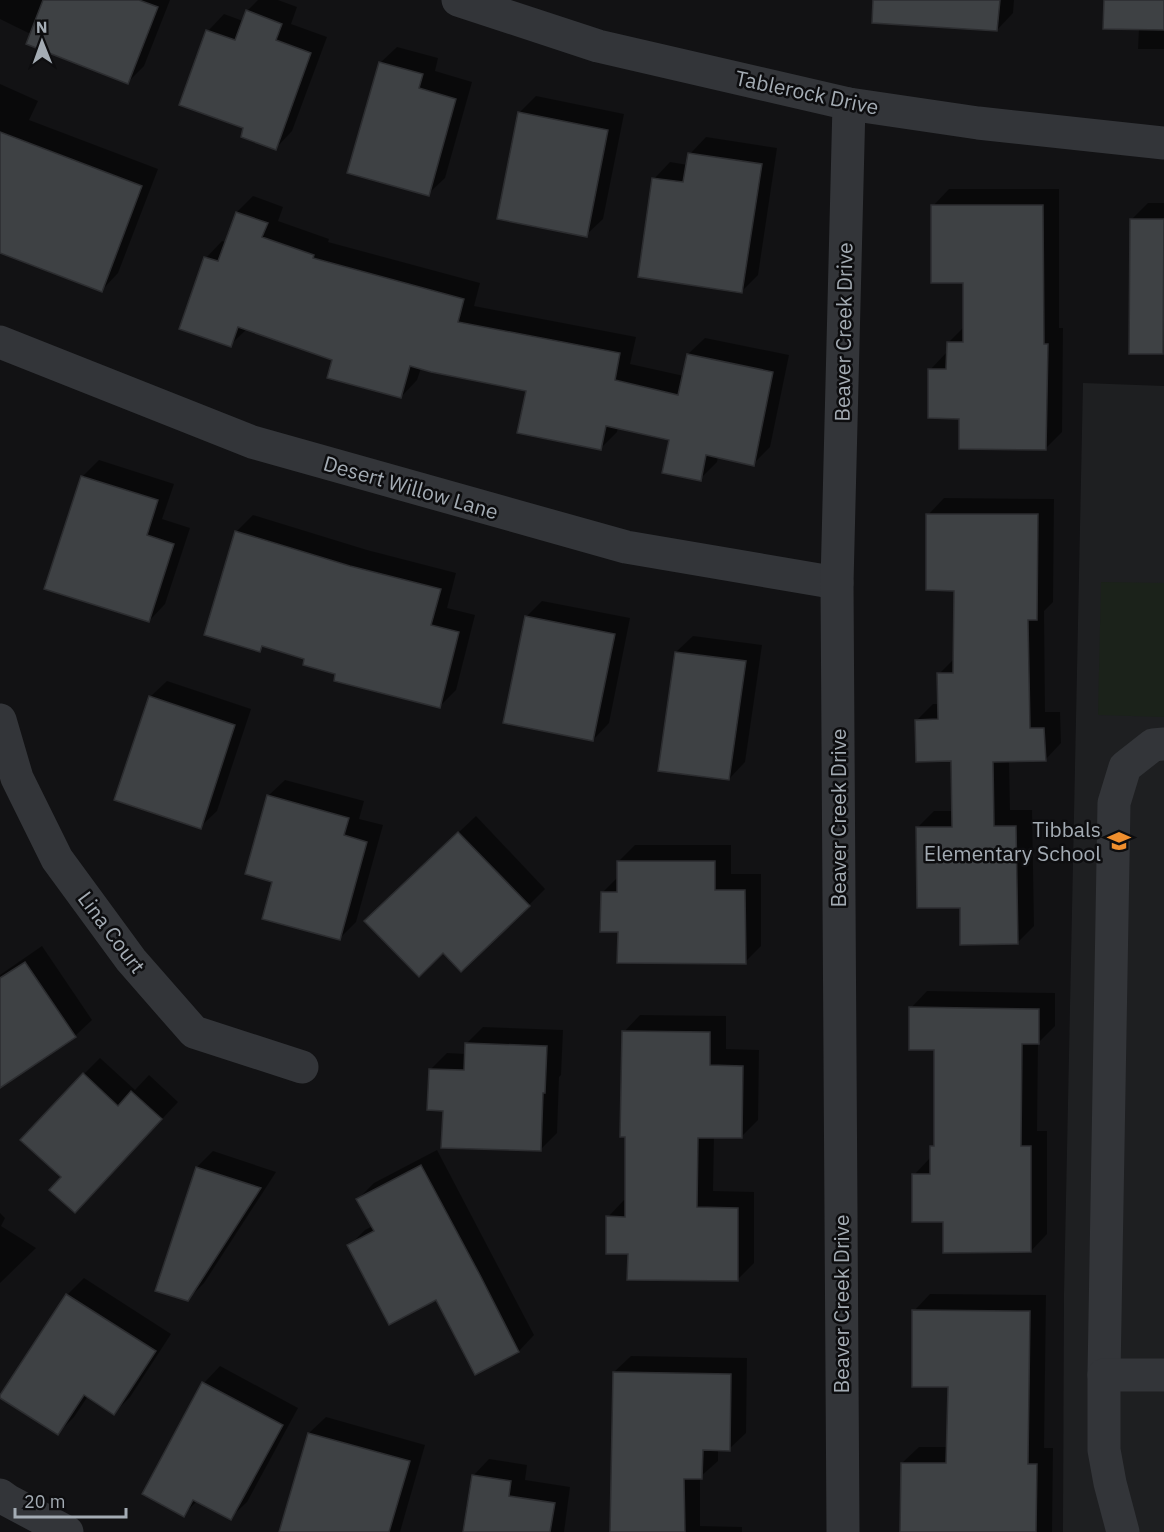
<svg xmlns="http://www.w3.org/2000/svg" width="1164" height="1532" font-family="'IBM Plex Sans',sans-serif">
  <rect width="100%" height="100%" fill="#121214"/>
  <polygon fill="#1e1f21" points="1083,383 1164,386 1164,1532 1063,1532 1064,1295"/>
  <polygon fill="#1b221a" points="1101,582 1164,583 1164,717 1098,715"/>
  <g fill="#0007">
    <polygon points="0,0 170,0 144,66 128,82 0,19"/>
    <polygon points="258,0 278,0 297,7 291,24 327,37 292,131 276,148 245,127 208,31 224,14 243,21 247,11"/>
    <polygon points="926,0 1014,0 1013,13 997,30"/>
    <polygon points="1105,0 1164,0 1164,49 1138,49 1139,28"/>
    <polygon points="397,47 438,58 435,71 472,82 445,178 428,194 380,63"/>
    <polygon points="0,84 38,101 29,120 158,169 118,273 102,290 0,248"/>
    <polygon points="536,96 624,114 603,219 586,235 520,112"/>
    <polygon points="706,137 777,148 758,275 742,291 654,179 670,162 688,165 690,154"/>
    <polygon points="949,189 1059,189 1059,328 1063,328 1062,432 1045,449 961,418 930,370 946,353 948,353 948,343 965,326 965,282 933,206"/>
    <polygon points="253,196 283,207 278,221 329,239 328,242 480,283 474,306 636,337 630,364 684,376 688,354 705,338 789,355 770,447 753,464 718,456 717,462 700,479 671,439 618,427 617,432 601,448 528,390 421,368 417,380 401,397 334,359 247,329 230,345 206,258 222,241 226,242 237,212"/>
    <polygon points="1148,203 1164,203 1164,351 1163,353 1132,219"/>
    <polygon points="99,460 174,484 162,519 190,528 165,604 149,621 82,477"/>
    <polygon points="944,498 1054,499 1053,602 1044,611 1045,712 1060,712 1061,743 1045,760 1009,761 1010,810 1032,810 1034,926 1017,943 961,906 917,828 934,811 953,811 952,760 917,720 933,704 939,704 939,674 955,658 956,589 928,515"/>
    <polygon points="253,515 367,550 456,573 447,608 475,615 456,690 440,706 337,673 306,658 265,645 260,650 236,532"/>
    <polygon points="542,601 630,618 609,723 593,740 526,617"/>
    <polygon points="693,636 762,645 745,762 729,779 676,652"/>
    <polygon points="167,681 251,709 217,811 200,827 150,697"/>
    <polygon points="285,780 364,801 359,819 383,825 356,922 340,938 274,881 268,796"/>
    <polygon points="476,816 545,889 529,905 443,951 383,904"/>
    <polygon points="635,845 731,845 731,874 761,874 761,946 745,962 619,931 602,893 619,876 619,861"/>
    <polygon points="42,946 92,1020 75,1036 0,1087 0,975"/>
    <polygon points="927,991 1055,993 1055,1026 1038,1043 1037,1131 1047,1131 1047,1234 1031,1251 944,1221 914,1175 930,1158 932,1147 935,1143 936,1049 911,1008"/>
    <polygon points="640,1015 726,1016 726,1049 759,1050 758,1120 741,1137 714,1136 713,1191 754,1192 754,1263 737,1280 630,1253 608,1217 624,1200 626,1200 624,1032"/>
    <polygon points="483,1027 563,1030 561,1075 559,1077 557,1133 540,1150 444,1109 430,1070 447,1053 466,1054 467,1043"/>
    <polygon points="100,1058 135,1090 149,1075 178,1102 91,1195 63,1177 84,1074"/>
    <polygon points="437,1150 534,1335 519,1351 437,1298 349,1246 365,1230 373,1226 358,1199 374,1183"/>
    <polygon points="213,1151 276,1172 204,1283 187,1300 197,1167"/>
    <polygon points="0,1213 5,1218 1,1226 36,1248 0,1283"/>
    <polygon points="84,1278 171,1334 130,1397 114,1413 88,1396 74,1417 58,1433 1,1397 67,1295"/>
    <polygon points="930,1294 1046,1295 1044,1448 1053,1448 1052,1532 931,1532 902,1463 919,1447 948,1447 949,1385 914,1311"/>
    <polygon points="631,1356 747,1358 746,1433 729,1449 718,1449 718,1461 700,1477 700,1526 742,1527 742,1532 611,1532 614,1372"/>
    <polygon points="220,1366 298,1408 247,1502 230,1518 197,1501 183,1515 144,1494 204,1383"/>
    <polygon points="326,1417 425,1445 400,1532 281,1532 309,1433"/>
    <polygon points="489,1459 527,1465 525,1480 570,1487 564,1532 465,1532 473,1476"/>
  </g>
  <g fill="#3e4144" stroke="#2c2d30" stroke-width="1.5">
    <polygon points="43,0 139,0 158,7 128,84 26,44"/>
    <polygon points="873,0 1000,0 997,31 872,23"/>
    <polygon points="1104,0 1164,0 1164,30 1103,29"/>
    <polygon points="246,10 282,24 276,40 311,53 276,150 241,137 243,128 179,105 206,30 235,40"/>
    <polygon points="379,62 423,74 419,88 456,99 429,196 347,173"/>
    <polygon points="518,112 608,130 587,237 497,219"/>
    <polygon points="0,132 142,186 102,292 0,253"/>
    <polygon points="688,153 762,164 742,293 638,277 652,178 683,182"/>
    <polygon points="931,205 1043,205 1044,344 1048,344 1046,450 959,449 959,419 928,418 928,369 946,369 947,342 963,342 963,283 931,283"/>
    <polygon points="236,212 268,223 262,237 314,255 313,258 464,299 458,322 620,353 615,380 678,395 687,354 773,372 754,466 706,455 701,481 662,473 669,440 606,426 601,450 517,433 526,391 431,372 410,366 401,398 327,378 332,360 238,327 231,347 179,329 204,257 218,261"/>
    <polygon points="1130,219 1164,219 1163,354 1129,354"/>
    <polygon points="81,476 158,500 147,535 174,544 149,622 44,589"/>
    <polygon points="926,514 1038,514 1037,620 1028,620 1030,728 1044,728 1046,761 993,762 994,826 1016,826 1018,944 960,945 960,908 917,908 916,827 952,827 951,761 916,762 915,720 938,719 937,673 953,673 954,591 926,590"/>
    <polygon points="235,531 350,566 441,589 431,625 459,632 440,708 334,681 335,674 303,665 304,659 262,646 260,652 204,635"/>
    <polygon points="525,616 615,634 593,741 503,723"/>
    <polygon points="675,652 746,661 729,780 658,771"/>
    <polygon points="149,696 235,725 201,829 114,800"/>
    <polygon points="267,795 349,818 344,835 367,842 340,940 262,919 272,882 245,874"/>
    <polygon points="458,832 530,906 461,972 443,953 419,977 364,921"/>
    <polygon points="617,861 715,861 715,890 745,890 746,964 617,963 618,932 600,932 601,892 617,892"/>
    <polygon points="25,962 76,1037 0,1088 0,978"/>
    <polygon points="909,1007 1039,1009 1039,1044 1022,1044 1021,1146 1031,1146 1031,1252 943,1253 943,1222 912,1222 912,1174 930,1174 930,1146 934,1146 934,1050 909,1050"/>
    <polygon points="622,1031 710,1032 710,1065 743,1066 742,1138 698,1138 697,1207 738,1208 738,1281 627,1280 628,1254 606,1254 606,1216 625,1217 625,1137 620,1137"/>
    <polygon points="465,1043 547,1046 545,1093 543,1093 541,1151 441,1148 443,1111 427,1110 429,1069 464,1070"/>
    <polygon points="83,1073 118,1106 131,1091 162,1119 75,1213 49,1190 61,1177 20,1140"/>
    <polygon points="421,1165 481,1277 519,1352 475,1375 436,1300 389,1325 347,1245 374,1231 356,1199"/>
    <polygon points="196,1167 261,1188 188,1301 155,1291"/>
    <polygon points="66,1294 156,1351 114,1415 84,1395 58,1435 0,1398 0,1395"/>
    <polygon points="912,1310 1030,1311 1028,1464 1037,1464 1036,1532 900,1532 901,1463 946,1463 948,1387 912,1387"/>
    <polygon points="613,1372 731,1374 730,1451 703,1450 702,1479 684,1479 685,1532 610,1532"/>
    <polygon points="202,1382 283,1425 231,1520 193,1500 184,1517 142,1494"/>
    <polygon points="308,1433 410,1461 389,1532 279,1532"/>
    <polygon points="472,1475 511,1481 509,1496 555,1503 550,1532 463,1532"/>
  </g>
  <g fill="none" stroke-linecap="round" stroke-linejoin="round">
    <g stroke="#333539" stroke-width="33">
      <polyline points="458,0 598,46 849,104 978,123 1164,143"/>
      <polyline points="0,342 252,442 626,547 837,583"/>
      <polyline points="0,720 17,778 57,859 131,960 194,1032 302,1067"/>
      <polyline points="1104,1375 1114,803 1125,767 1153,745 1164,744"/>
      <polyline points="0,1495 7,1500 67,1532"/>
      <polyline points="843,1532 837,583 849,104"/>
      <polyline points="1123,1532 1110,1483 1104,1450 1104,1375 1164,1375"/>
    </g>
  </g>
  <defs>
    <g id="school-bare" transform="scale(1.8)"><path d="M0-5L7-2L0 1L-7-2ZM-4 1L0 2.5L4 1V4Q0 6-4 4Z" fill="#f08f2e" stroke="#0d0d0f" stroke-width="2.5" paint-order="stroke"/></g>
  </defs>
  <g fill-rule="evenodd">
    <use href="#school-bare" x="1119" y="841"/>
  </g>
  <g text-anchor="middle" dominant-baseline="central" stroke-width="5" stroke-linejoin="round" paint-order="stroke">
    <g font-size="21" fill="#a4acb4" stroke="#0d0d0f">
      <text transform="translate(807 92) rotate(12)">Tablerock Drive</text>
      <text transform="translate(843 332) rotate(-89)">Beaver Creek Drive</text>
      <text transform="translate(411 487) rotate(16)">Desert Willow Lane</text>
      <text transform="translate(838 818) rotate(-90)">Beaver Creek Drive</text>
      <text transform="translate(112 932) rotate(53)">Lina Court</text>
      <text transform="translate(841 1304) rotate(-90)">Beaver Creek Drive</text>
    </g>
    <g font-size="21" fill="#a4acb4" stroke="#0d0d0f" text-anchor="end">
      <text x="1101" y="829">Tibbals<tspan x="1101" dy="24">Elementary School</tspan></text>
    </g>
  </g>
  <g transform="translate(42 42) rotate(359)" stroke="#0d0d0f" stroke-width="4.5" paint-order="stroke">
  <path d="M0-4.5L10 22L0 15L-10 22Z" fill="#a4acb4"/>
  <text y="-9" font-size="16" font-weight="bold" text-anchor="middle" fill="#a4acb4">N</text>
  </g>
  <path d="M15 1508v9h111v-9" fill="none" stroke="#a4acb4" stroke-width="3"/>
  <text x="24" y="1508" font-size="18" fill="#a4acb4" stroke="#0d0d0f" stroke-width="4.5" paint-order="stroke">20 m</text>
</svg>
